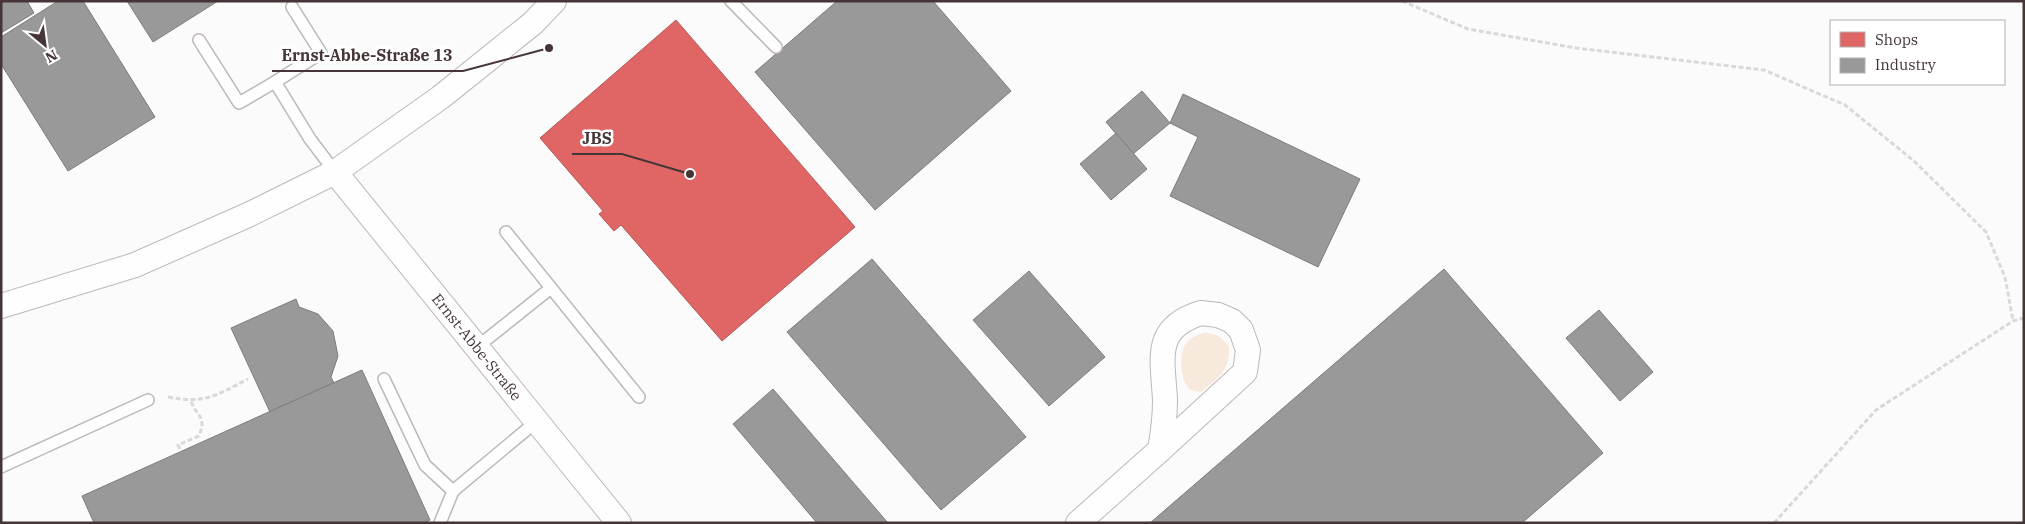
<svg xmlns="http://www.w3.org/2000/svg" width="2025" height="524" font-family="'IBM Plex Serif',serif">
  <rect width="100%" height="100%" fill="#fbfbfb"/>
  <path fill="#f8e9dd" d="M 1205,332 L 1219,336 L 1229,346 C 1230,371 1219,377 1201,392 L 1190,390 C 1181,380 1178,358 1185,345 C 1189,338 1197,335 1205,332 Z"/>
  <polygon fill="#e06666" stroke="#b25758" points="676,20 855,227 722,341 621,225 614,231 599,214 603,211 540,138"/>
  <g fill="#999" stroke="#807b7b">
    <polygon points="1,1 27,1 34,13 1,33"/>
    <polygon points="58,1 83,1 155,117 68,171 1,64 1,37"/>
    <polygon points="127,1 218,1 153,42"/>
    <polygon points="837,1 933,1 1011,91 875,210 755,72"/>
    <polygon points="1142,91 1170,123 1133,154 1106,122"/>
    <polygon points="1183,94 1360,179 1318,267 1170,196 1198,137 1170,123"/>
    <polygon points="1116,133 1147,169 1111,200 1080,164"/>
    <polygon points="872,259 1026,437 941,510 787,332"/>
    <polygon points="1444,269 1603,453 1522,523 1150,523"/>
    <polygon points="1029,271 1105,357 1049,406 973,320"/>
    <polygon points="296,299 299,307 318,314 333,331 338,356 331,377 334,383 270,412 231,328"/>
    <polygon points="1599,310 1653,372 1620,401 1566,338"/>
    <polygon points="362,370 430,520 424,523 94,523 82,496"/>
    <polygon points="773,389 888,523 817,523 733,424"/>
  </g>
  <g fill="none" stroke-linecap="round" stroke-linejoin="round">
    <g stroke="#bfb8b8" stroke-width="14">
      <g id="service">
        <polyline points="731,1 776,47"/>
        <polyline points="292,7 321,53 275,82 310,139 335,172"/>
        <polyline points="199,40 239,103 275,82"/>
        <polyline points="506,232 639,397"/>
        <polyline points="477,347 551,288"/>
        <polyline points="384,379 425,465 453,491"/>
        <polyline points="1,467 148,400"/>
        <polyline points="440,523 453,491 537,421"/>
      </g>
    </g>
    <g stroke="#bfb8b8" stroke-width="26">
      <g id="minor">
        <polyline points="335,172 619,523"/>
        <polyline points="1,306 135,265 248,215 335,172 441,97 533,23 554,1"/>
        <path d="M 1201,313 L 1218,315 L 1232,321 L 1241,330 L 1248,350 L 1245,372 L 1160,450 C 1163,433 1165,417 1165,400 C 1163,359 1152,328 1201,313 Z"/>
        <polyline points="1078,523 1160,450"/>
      </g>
    </g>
    <g stroke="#dad9d9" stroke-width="3" stroke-dasharray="5 2.5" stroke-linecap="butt">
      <polyline points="1402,1 1468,29 1576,48 1764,70 1845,105 1914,161 1986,232 2005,277 2013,321"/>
      <path d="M 168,397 C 205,404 215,396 248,379"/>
      <path d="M 180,449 L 178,445 L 199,436 C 207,415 197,418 191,401"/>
      <polyline points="1774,523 1876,410 2013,321 2024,318"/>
    </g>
    <use href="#service" stroke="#fefefe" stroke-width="11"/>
    <use href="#minor" stroke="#fefefe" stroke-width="24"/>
  </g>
  <g text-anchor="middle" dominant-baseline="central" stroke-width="5" stroke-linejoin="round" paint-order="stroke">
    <g font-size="15" fill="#453536" stroke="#fff">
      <text transform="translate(477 347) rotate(51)">Ernst-Abbe-Straße</text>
    </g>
  </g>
  <path fill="none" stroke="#453536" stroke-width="2" d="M549 48L463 71H272M690 174L622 154H572"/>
  <g fill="#453536" stroke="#fff" stroke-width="2">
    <circle cx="549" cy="48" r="5"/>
    <circle cx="690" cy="174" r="5"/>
  </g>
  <g font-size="16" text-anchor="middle" font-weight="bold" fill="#453536" stroke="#fff" stroke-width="5" stroke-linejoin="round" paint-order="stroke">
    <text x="367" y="61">Ernst-Abbe-Straße 13</text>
    <text x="597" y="144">JBS</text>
  </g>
  <rect width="2025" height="524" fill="none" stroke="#453536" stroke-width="5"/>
  <rect x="1830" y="20" width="175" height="65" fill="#ffffff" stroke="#b5aeaf"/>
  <rect x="1840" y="32" width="25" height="15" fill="#e06666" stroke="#b5aeaf"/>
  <text x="1875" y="45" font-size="15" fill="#453536">Shops</text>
  <rect x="1840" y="58" width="25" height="15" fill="#999999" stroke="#b5aeaf"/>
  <text x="1875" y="70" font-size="15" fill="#453536">Industry</text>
  <g transform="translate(45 45) rotate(151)" stroke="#ffffff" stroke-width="4" paint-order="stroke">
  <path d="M0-4L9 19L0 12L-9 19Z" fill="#453536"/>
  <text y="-8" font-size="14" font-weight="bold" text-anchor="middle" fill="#453536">N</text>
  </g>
</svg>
